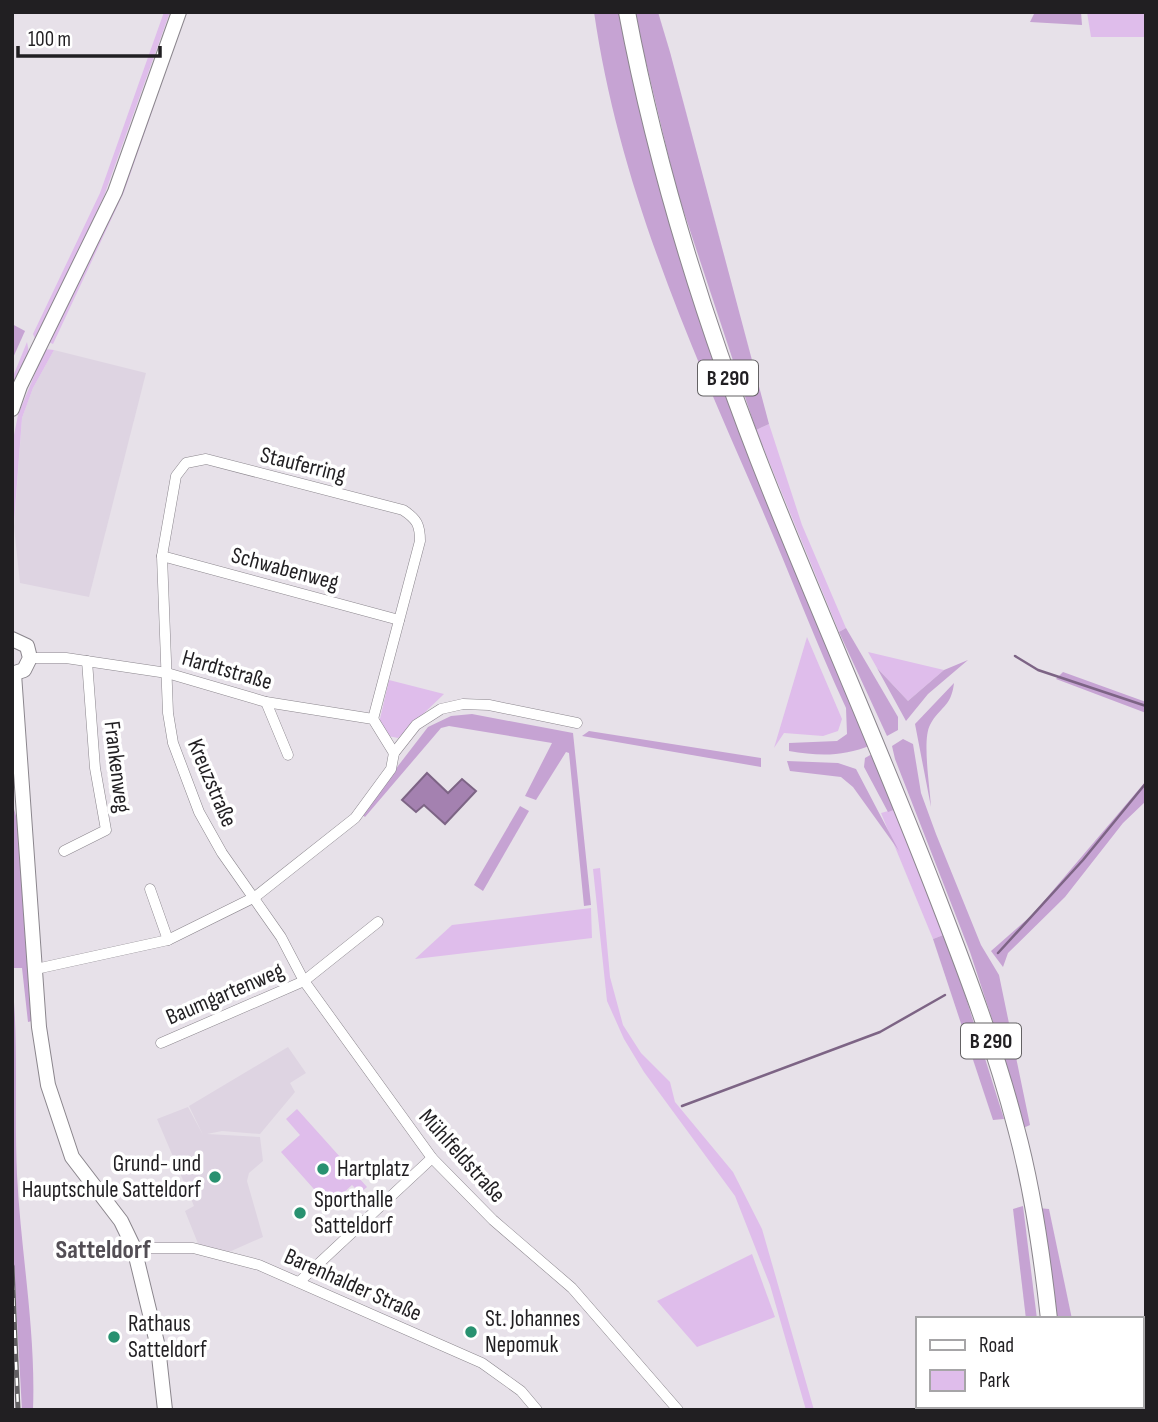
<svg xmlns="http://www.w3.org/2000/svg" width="1158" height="1422" font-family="'Sofia Sans Condensed',sans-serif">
  <rect width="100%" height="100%" fill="#e7e1e9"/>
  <g fill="#ded4e2">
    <polygon points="54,350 146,373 89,597 20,583 14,527 22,418 33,388"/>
    <polygon points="288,1047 306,1073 290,1083 295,1092 260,1134 222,1131 207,1134 260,1137 263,1161 249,1173 247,1181 263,1237 229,1252 199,1246 185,1211 194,1206 157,1119 188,1107 203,1135 189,1106"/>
  </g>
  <g fill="#dfbdeb">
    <polygon points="164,12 170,12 104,196 36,341 33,334 100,193"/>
    <polygon points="1087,12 1146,12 1146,37 1091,37"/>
    <polygon points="155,103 124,192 53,344 46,341"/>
    <polygon points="27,342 29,353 12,397 12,379"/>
    <polygon points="45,349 54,350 33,388 22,418 14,522 12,445 18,415"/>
    <polygon points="769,424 802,525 846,628 839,632 756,430"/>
    <polygon points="807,637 842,719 838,731 823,736 784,733 774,748"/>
    <polygon points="868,652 944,670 908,701 877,668"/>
    <polygon points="389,680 444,694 398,738 388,736 379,723"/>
    <polygon points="899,808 946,934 933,939 881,813"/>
    <polygon points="600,868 610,977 623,1025 641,1053 670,1082 675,1102 733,1172 762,1229 814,1410 806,1410 770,1285 735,1196 644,1072 624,1039 607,1001 593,869"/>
    <polygon points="591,908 592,938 415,959 452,925"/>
    <polygon points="297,1109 367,1187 360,1193 352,1185 329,1206 281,1152 300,1135 286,1119"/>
    <polygon points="752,1254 775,1317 697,1347 657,1301"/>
  </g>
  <g fill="#c6a3d3">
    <path d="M 594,12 L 620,12 L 668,211 L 871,745 C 843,757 818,756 789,751 L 789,743 L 837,741 L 847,734 L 846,708 C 814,639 788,568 757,498 C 688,340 619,185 594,12 Z"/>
    <polygon points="634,12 658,12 670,52 769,424 756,430 676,188"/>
    <polygon points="1035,12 1081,12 1082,25 1030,22"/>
    <polygon points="12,324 25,331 12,360"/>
    <polygon points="846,628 898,717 898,730 887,736 839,632"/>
    <polygon points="968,660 928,694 906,721 877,668 908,701 944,670"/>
    <polygon points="1063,672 1146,702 1146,713 1056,679"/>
    <path d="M 954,683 C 951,708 940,706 930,725 C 922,740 930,788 931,807 L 915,724 Z"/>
    <polygon points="472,714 573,733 591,905 584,906 569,753 566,752 536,800 525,796 552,743 449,726 441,728 365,817 361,814 428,727 451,716"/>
    <polygon points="589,731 761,758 761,767 582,736"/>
    <polygon points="903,739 913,744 921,793 936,834 981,945 999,975 1030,1125 1021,1129 992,1019 970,952 895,759 892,746"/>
    <polygon points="872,754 899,808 888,812 864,767 865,758"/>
    <polygon points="787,761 838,763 856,769 899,851 853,787 841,777 790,771"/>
    <polygon points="1146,781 1146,801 1123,823 1065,897 1008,953 1003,967 991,951 1032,915"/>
    <polygon points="12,802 18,823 32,1021 28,1022 22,968 12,968"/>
    <polygon points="520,806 529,811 483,891 474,885"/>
    <polygon points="946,934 1004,1119 993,1120 933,939"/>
    <path d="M 12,978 C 19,1044 14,1109 17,1175 C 21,1254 36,1331 33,1410 L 22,1410 L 12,1231 Z"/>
    <polygon points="1023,1206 1037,1319 1026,1319 1013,1209"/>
    <polygon points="1038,1208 1049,1209 1072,1319 1054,1319"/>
  </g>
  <polygon fill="#a481b0" stroke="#7d6485" stroke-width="2" points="427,773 448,793 462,779 476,791 445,824 424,805 416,812 402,800"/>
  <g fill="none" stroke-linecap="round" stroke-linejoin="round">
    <g stroke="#7d6485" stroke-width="2.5">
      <polyline points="1015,656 1038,670 1146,706"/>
      <polyline points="998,953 1083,860 1146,783"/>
      <polyline points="682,1106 880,1032 945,995"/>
    </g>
    <g stroke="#8b868d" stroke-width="11">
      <g id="street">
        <polyline points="162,556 399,620"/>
        <polyline points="30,658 66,658 167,673 266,702 373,719 394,753"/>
        <polyline points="266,702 288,755"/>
        <path d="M 373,719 L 420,541 C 420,525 417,519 403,510 L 206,459 L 186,463 L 176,476 L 162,556 L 168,713 L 173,743 L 199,812 L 222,853 L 281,937 L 304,981 L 432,1158 L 493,1220 L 572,1288 L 678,1410"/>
        <polyline points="64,851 106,830 95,768 87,661"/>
        <polyline points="150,889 168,940"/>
        <polyline points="36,969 168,940 255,897 355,818 391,769 394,753 416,725 441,709 463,704 489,705 577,723"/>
        <polyline points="161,1043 304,981 378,922"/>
        <polyline points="134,1248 193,1248 259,1265 482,1363 521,1391 537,1410"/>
        <polyline points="299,1282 432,1158"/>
        <polyline points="1126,1406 1132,1410"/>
        <polyline points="938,1410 949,1406"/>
      </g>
    </g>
    <g stroke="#8b868d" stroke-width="16">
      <g id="secondary">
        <polyline points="12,409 20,386 115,192 179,12"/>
        <polyline points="12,639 27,646 30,658 24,670 12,674"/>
        <polyline points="14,674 39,1027 48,1085 72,1157 121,1221 134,1248 158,1347 165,1410"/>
      </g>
    </g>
    <g stroke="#8b868d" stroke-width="18">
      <g id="primary">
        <path d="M 627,12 C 658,176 708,334 770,489 C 825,626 885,761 938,899 C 967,974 996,1050 1016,1128 C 1033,1190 1042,1255 1049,1319"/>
        <polyline points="1055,1406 1055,1410"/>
      </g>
    </g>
    <use href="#street" stroke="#fff" stroke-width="10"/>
    <use href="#secondary" stroke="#fff" stroke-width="14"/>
    <use href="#primary" stroke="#fff" stroke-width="16"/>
    <g stroke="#625f63" stroke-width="5">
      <polyline id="rail" points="12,1266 18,1410"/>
    </g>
    <use href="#rail" stroke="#fff" stroke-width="2.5" stroke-dasharray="8" stroke-linecap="butt"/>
  </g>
  <g fill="#289170" stroke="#fff" stroke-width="2.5">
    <circle cx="323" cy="1169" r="7"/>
    <circle cx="215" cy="1177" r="7"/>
    <circle cx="300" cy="1213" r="7"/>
    <circle cx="471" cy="1332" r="7"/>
    <circle cx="114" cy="1337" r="7"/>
  </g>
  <g text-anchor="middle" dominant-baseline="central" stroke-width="7" stroke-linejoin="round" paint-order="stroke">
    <g fill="#fff" stroke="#646264" stroke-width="2">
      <rect x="698" y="360.5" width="60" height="35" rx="5"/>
      <rect x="961" y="1023.5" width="60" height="35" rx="5"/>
    </g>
    <g font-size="21" font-weight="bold" fill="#211f22">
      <text x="728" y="378">B 290</text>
      <text x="991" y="1041">B 290</text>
    </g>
    <g font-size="23" fill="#211f22" stroke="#fff">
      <text transform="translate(303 465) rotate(14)">Stauferring</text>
      <text transform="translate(285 569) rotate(15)">Schwabenweg</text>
      <text transform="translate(227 670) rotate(16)">Hardtstraße</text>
      <text transform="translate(117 767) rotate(83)">Frankenweg</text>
      <text transform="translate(212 783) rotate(67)">Kreuzstraße</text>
      <text transform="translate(225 994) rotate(-23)">Baumgartenweg</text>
      <text transform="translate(462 1156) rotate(48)">Mühlfeldstraße</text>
      <text transform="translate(353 1285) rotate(24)">Barenhalder Straße</text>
    </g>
    <g font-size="23" fill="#211f22" stroke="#fff" text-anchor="start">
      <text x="201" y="1164" text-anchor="end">Grund- und<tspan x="201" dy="26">Hauptschule Satteldorf</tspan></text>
      <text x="337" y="1169">Hartplatz</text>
      <text x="314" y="1200">Sporthalle<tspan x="314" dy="26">Satteldorf</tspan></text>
      <text x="485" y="1319">St. Johannes<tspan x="485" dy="26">Nepomuk</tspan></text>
      <text x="128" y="1324">Rathaus<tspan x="128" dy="26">Satteldorf</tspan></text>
    </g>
    <g font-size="26" font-weight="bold" fill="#534e55" stroke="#fff">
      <text x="103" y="1250">Satteldorf</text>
    </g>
  </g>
  <rect width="1158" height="1422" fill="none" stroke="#211f22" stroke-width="28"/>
  <rect x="916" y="1317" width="228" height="91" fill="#ffffff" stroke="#a6a5a7" stroke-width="2"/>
  <rect x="930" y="1340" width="35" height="10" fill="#ffffff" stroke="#a6a5a7" stroke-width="2"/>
  <text x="979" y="1352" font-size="21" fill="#211f22">Road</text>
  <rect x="930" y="1370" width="35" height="21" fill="#dfbdeb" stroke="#a6a5a7" stroke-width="2"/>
  <text x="979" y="1387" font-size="21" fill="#211f22">Park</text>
  <path d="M18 46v10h142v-10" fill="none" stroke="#211f22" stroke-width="3.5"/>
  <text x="28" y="46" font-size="21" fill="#211f22" stroke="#ffffff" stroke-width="5" paint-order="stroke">100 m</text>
</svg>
